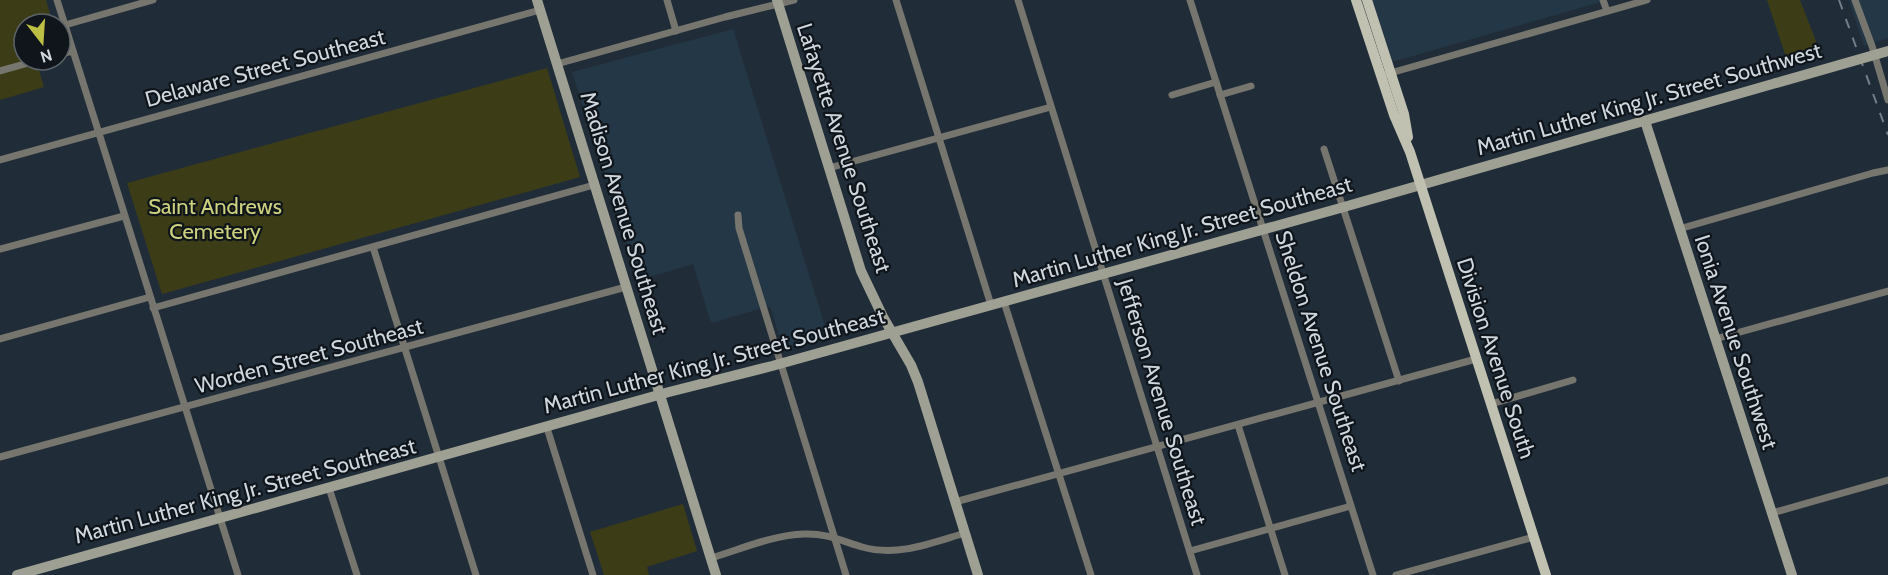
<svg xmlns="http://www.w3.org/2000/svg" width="1888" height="575" font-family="Cabin,sans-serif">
  <rect width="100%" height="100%" fill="#202d38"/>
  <g fill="#243746">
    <polygon points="1372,0 1608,0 1392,62"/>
    <polygon points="1849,0 1888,0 1888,38 1864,46"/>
    <polygon points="733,29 828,336 783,348 770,306 711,323 693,264 639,280 572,72"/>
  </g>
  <g fill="#3c3d17">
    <polygon points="0,0 46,0 52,21 43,24 24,24 24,60 31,60 34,68 38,67 44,87 0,100"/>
    <polygon points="1767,0 1800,0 1821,54 1789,66"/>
    <polygon points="547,68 580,177 162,294 127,183"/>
    <polygon points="683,504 697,551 647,567 649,575 604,575 590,532"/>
  </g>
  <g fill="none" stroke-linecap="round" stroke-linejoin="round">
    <g stroke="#76766e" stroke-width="7">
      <polyline points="57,0 238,575"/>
      <polyline points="667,0 676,31"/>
      <polyline points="896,0 991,305"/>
      <polyline points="1018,0 1197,575"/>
      <polyline points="1190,0 1373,575"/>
      <polyline points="1603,0 1607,11"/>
      <polyline points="1855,0 1872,46 1888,100"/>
      <polyline points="65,25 153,0"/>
      <polyline points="60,54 73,51"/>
      <polyline points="557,64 725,17 794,0"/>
      <polyline points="0,71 39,60"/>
      <polyline points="1387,74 1647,0"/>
      <polyline points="1172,95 1216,82"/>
      <polyline points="1220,95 1251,86"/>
      <polyline points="1324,149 1399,381"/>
      <polyline points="0,160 540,10"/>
      <polyline points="829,168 1051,107"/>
      <polyline points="738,215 739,228 846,575"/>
      <polyline points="1679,229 1873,173 1888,170"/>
      <polyline points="373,247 476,575"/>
      <polyline points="0,249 124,216"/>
      <polyline points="1004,302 1091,575"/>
      <polyline points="153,308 594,185"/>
      <polyline points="0,339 150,297"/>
      <polyline points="1715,339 1888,291"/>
      <polyline points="1491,404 1573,380"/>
      <polyline points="1238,425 1285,575"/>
      <polyline points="547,428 593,575"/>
      <polyline points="0,457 626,287"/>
      <polyline points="329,488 357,575"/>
      <polyline points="955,502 1476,359"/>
      <polyline points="1772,513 1888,480"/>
      <polyline points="1190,551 1351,506"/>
      <path d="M 711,558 C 741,549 773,535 804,534 C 826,533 842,541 862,547 C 898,557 931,543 965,533"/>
      <polyline points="1396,575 1534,537"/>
    </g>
    <g stroke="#9fa094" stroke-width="10">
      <polyline points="537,0 716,575"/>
      <polyline points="777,0 861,271 883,317 911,365 918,382 978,575"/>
      <polyline points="1645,121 1792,575"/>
      <polyline points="17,575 669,392 772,366 1344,207 1776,83"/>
    </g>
    <g stroke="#c0c1b1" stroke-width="10">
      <polyline points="1356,0 1394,115 1410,152 1546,575"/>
      <polyline points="1367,0 1404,114 1408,137"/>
    </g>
    <polyline stroke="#737d86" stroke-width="2" stroke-dasharray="10 10" stroke-linecap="butt" points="1839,0 1888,135"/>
    <polyline stroke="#9fa094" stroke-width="10" points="1776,83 1888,51"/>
  </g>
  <g text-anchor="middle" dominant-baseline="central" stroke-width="4.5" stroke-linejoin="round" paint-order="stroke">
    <g font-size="22" fill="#cfd7de" stroke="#0f151a">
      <text transform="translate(265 68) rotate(-15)">Delaware Street Southeast</text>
      <text transform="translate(1649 99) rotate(-16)">Martin Luther King Jr. Street Southwest</text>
      <text transform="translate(844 148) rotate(72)">Lafayette Avenue Southeast</text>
      <text transform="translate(624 213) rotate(73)">Madison Avenue Southeast</text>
      <text transform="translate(1182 232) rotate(-16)">Martin Luther King Jr. Street Southeast</text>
      <text transform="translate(1736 342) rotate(72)">Ionia Avenue Southwest</text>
      <text transform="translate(1321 351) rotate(72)">Sheldon Avenue Southeast</text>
      <text transform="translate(309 356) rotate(-15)">Worden Street Southeast</text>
      <text transform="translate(1496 358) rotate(72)">Division Avenue South</text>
      <text transform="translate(714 361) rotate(-15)">Martin Luther King Jr. Street Southeast</text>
      <text transform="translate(1162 402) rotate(73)">Jefferson Avenue Southeast</text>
      <text transform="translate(245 491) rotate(-15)">Martin Luther King Jr. Street Southeast</text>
    </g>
    <g font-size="22" fill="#cdd17e" stroke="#0f151a">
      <text x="215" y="206">Saint Andrews<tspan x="215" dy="25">Cemetery</tspan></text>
    </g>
  </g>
  <g transform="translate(42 42) rotate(163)"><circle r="28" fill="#0f151a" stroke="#5c6368" stroke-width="1.5"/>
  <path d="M0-4.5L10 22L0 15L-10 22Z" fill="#bcbf43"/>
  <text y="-9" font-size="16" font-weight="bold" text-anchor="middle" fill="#cfd7de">N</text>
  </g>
</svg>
